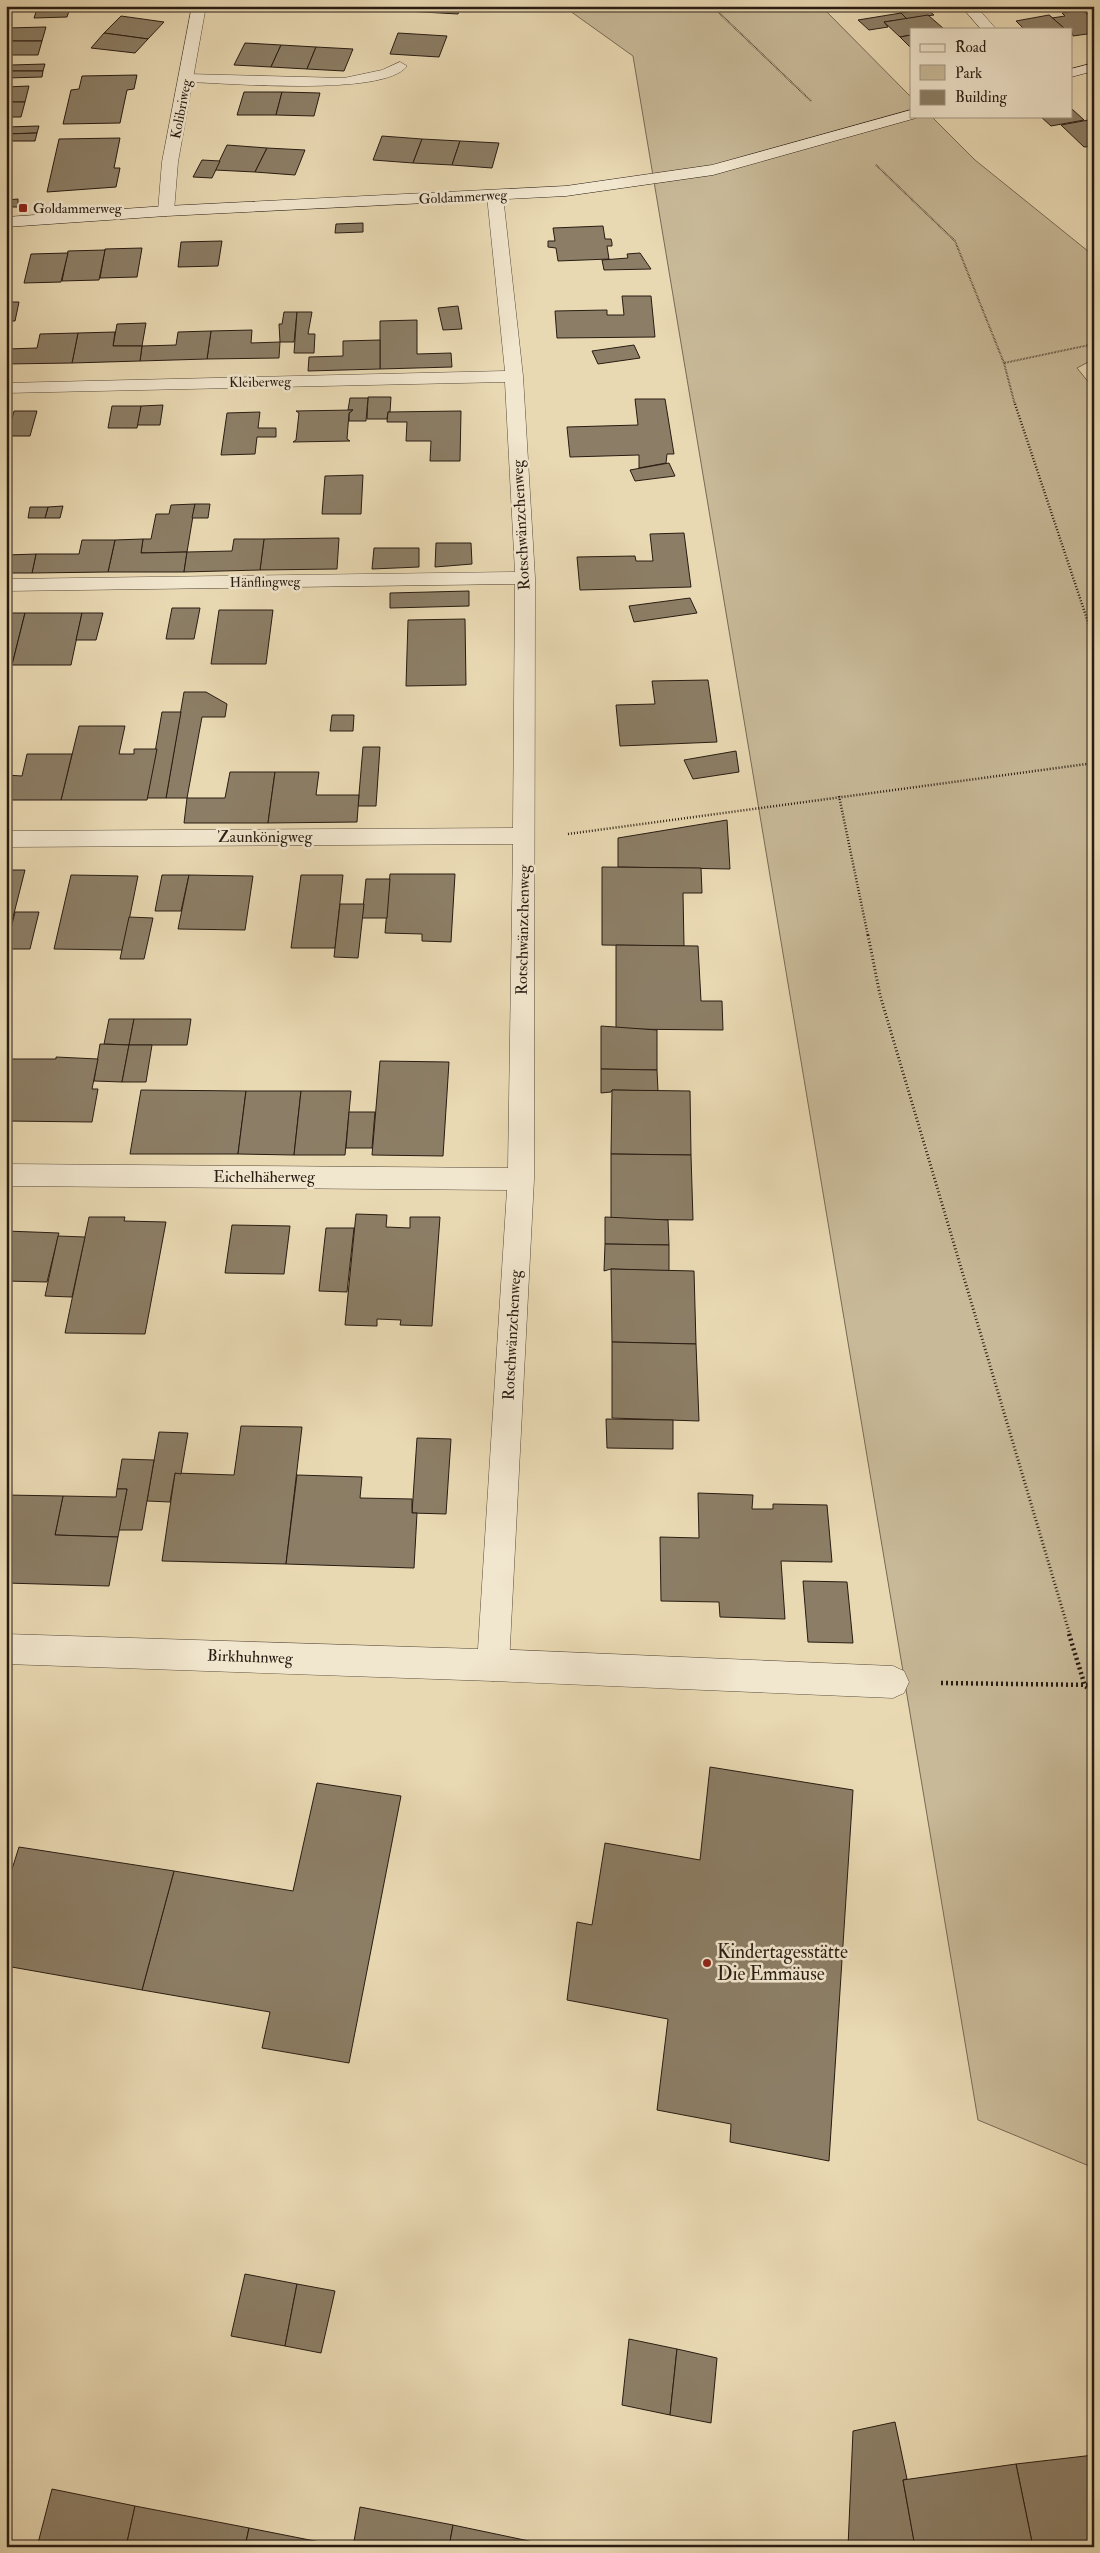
<svg xmlns="http://www.w3.org/2000/svg" width="1100" height="2553" font-family="'IM FELL Double Pica',serif">
  <rect width="100%" height="100%" fill="#e9d9b3"/>
  <filter id="stains"><feTurbulence type="fractalNoise" baseFrequency=".004" numOctaves="4"/><feColorMatrix values="0 0 0 0 .2 0 0 0 0 .09 0 0 0 0 .02 0 0 0 .5 -.17"/></filter>
  <radialGradient id="worn" r=".72"><stop offset=".6" stop-color="#630" stop-opacity="0"/><stop offset="1" stop-color="#630" stop-opacity=".3"/></radialGradient>
  <polygon fill="#c8b998" stroke="#786a55" points="563,6 821,6 911,97 911,116 931,116 975,160 1094,256 1094,359 1077,368 1094,389 1094,2168 978,2120 633,56"/>
  <g fill="#8c7e66" stroke="#281c12">
    <polygon points="38,6 70,6 69,11 36,12"/>
    <polygon points="407,6 461,6 458,14 405,11"/>
    <polygon points="901,6 924,6 927,9 900,13 894,7"/>
    <polygon points="1094,8 1094,19 1082,10"/>
    <polygon points="927,9 934,15 907,19 900,13"/>
    <polygon points="1082,10 1094,19 1094,33 1073,36 1071,29 1065,29 1049,15 1052,18 1065,16 1062,13"/>
    <polygon points="69,11 67,17 34,18 36,12"/>
    <polygon points="901,13 907,19 884,22 888,27 869,30 858,20"/>
    <polygon points="928,15 944,29 911,29 911,35 900,37 884,22"/>
    <polygon points="1049,15 1065,29 1024,29 1016,21"/>
    <polygon points="121,16 164,22 148,39 104,33"/>
    <polygon points="46,27 42,41 6,41 6,28"/>
    <polygon points="104,33 148,39 135,53 91,48"/>
    <polygon points="398,33 447,36 439,57 390,54"/>
    <polygon points="911,35 911,48 900,37"/>
    <polygon points="6,41 42,41 38,55 6,55"/>
    <polygon points="245,43 281,45 271,67 234,65"/>
    <polygon points="281,45 316,47 307,69 271,67"/>
    <polygon points="316,47 353,49 344,71 307,69"/>
    <polygon points="45,64 43,71 9,71 11,65"/>
    <polygon points="9,71 43,71 42,77 7,78"/>
    <polygon points="137,75 134,89 127,90 120,123 63,124 71,90 79,89 82,76"/>
    <polygon points="29,86 25,102 6,102 6,87"/>
    <polygon points="244,92 282,92 276,115 237,115"/>
    <polygon points="282,92 320,93 314,116 276,115"/>
    <polygon points="6,102 25,102 21,117 6,117"/>
    <polygon points="1072,109 1084,120 1051,126 1040,116 1071,116"/>
    <polygon points="1094,119 1094,146 1084,147 1061,125"/>
    <polygon points="39,126 37,133 6,134 6,127"/>
    <polygon points="37,133 35,141 6,141 6,134"/>
    <polygon points="382,136 422,139 413,163 373,160"/>
    <polygon points="120,138 114,168 120,168 116,187 47,192 59,139"/>
    <polygon points="422,139 460,141 452,165 413,163"/>
    <polygon points="460,141 499,143 492,168 452,165"/>
    <polygon points="227,145 267,148 255,172 215,170"/>
    <polygon points="267,148 305,150 295,175 255,172"/>
    <polygon points="202,160 220,161 212,178 193,177"/>
    <polygon points="18,199 18,207 6,207 6,200"/>
    <polygon points="363,223 363,232 335,233 336,224"/>
    <polygon points="603,226 605,239 611,239 612,243 612,246 607,246 609,259 558,261 556,248 548,247 548,241 555,241 553,228"/>
    <polygon points="222,241 218,266 178,267 181,242"/>
    <polygon points="142,248 137,277 100,278 105,249"/>
    <polygon points="105,250 99,280 62,281 68,251"/>
    <polygon points="68,253 61,282 24,283 31,254"/>
    <polygon points="640,253 651,269 604,270 602,260 628,258 627,254"/>
    <polygon points="622,296 651,296 655,337 557,338 555,311 607,310 607,315 624,315"/>
    <polygon points="6,302 19,302 15,321 6,321"/>
    <polygon points="458,306 462,329 443,330 438,308"/>
    <polygon points="284,312 297,312 294,342 280,342 279,324 282,324"/>
    <polygon points="297,312 312,312 308,334 315,334 314,353 294,353"/>
    <polygon points="417,320 417,354 451,353 452,367 380,369 380,321"/>
    <polygon points="146,323 142,346 113,346 117,324"/>
    <polygon points="252,330 251,343 280,342 279,358 207,359 211,331"/>
    <polygon points="211,331 207,359 140,361 142,346 176,345 178,332"/>
    <polygon points="115,332 113,346 142,346 140,361 72,363 78,333"/>
    <polygon points="78,333 72,363 6,364 7,349 37,348 40,334"/>
    <polygon points="380,340 380,369 308,371 309,357 343,356 343,341"/>
    <polygon points="634,345 640,358 598,364 592,351"/>
    <polygon points="368,397 391,397 390,412 388,412 387,419 367,419"/>
    <polygon points="350,398 368,398 366,421 349,421 349,413 353,410 348,410"/>
    <polygon points="635,399 665,399 674,454 667,454 666,463 639,468 639,455 570,457 567,427 638,425"/>
    <polygon points="163,405 160,425 137,425 141,406"/>
    <polygon points="112,406 141,406 137,428 108,428"/>
    <polygon points="353,410 349,413 347,439 350,441 293,442 296,440 299,413 296,411"/>
    <polygon points="14,411 37,411 30,436 7,436"/>
    <polygon points="461,411 460,461 430,461 431,441 406,441 407,422 387,422 388,412"/>
    <polygon points="260,412 258,428 276,428 276,437 257,437 255,454 221,455 227,413"/>
    <polygon points="669,463 675,476 635,481 630,470"/>
    <polygon points="363,475 361,514 322,514 325,476"/>
    <polygon points="195,504 187,552 141,553 143,539 151,539 156,514 169,514 171,505"/>
    <polygon points="195,504 210,504 208,518 192,518"/>
    <polygon points="63,506 60,518 45,518 48,507"/>
    <polygon points="30,507 48,507 45,518 28,518"/>
    <polygon points="684,533 691,587 580,590 577,557 635,556 636,561 653,561 650,534"/>
    <polygon points="339,538 337,569 260,570 264,539"/>
    <polygon points="143,539 141,553 187,552 184,572 108,572 115,540"/>
    <polygon points="234,539 264,539 260,570 184,572 187,552 232,551"/>
    <polygon points="82,540 115,540 108,572 32,573 36,554 79,554"/>
    <polygon points="436,543 471,543 472,564 435,567"/>
    <polygon points="374,548 419,548 419,567 372,569"/>
    <polygon points="36,554 32,573 6,573 6,555"/>
    <polygon points="469,591 469,606 390,608 390,593"/>
    <polygon points="690,598 697,613 634,622 629,606"/>
    <polygon points="172,608 200,608 194,639 166,639"/>
    <polygon points="219,610 273,610 266,664 211,664"/>
    <polygon points="6,613 25,613 13,661 6,661"/>
    <polygon points="25,613 82,613 71,665 12,665"/>
    <polygon points="82,613 103,613 96,640 76,640"/>
    <polygon points="465,619 466,685 406,686 408,620"/>
    <polygon points="708,680 717,742 620,746 616,705 655,704 652,681"/>
    <polygon points="184,692 206,692 227,704 225,717 202,717 187,798 166,798"/>
    <polygon points="162,712 181,712 166,798 147,798"/>
    <polygon points="332,715 354,715 353,731 330,731"/>
    <polygon points="79,726 125,726 119,754 134,754 134,749 157,749 147,800 61,800"/>
    <polygon points="363,747 380,747 376,806 358,806"/>
    <polygon points="736,751 739,772 693,779 684,760"/>
    <polygon points="27,754 72,754 61,800 6,800 6,775 22,776"/>
    <polygon points="230,772 275,772 268,823 184,823 187,798 225,798"/>
    <polygon points="275,772 319,772 316,795 359,795 357,822 268,823"/>
    <polygon points="727,820 730,869 618,867 618,838"/>
    <polygon points="602,867 701,868 702,893 683,893 684,946 602,945"/>
    <polygon points="6,870 25,870 6,945"/>
    <polygon points="390,874 455,874 451,942 422,941 422,934 385,933"/>
    <polygon points="71,875 138,876 123,950 54,949"/>
    <polygon points="162,875 189,875 181,911 155,911"/>
    <polygon points="189,875 253,876 245,930 178,929"/>
    <polygon points="301,875 343,875 335,948 291,948"/>
    <polygon points="366,879 390,879 387,918 362,918"/>
    <polygon points="340,904 364,904 358,958 334,957"/>
    <polygon points="15,912 39,912 30,949 6,949"/>
    <polygon points="129,917 153,918 144,959 120,959"/>
    <polygon points="616,945 698,946 701,1001 722,1001 723,1030 616,1029"/>
    <polygon points="109,1019 134,1019 129,1045 104,1044"/>
    <polygon points="134,1019 191,1019 187,1045 129,1045"/>
    <polygon points="601,1026 657,1030 657,1070 601,1069"/>
    <polygon points="100,1044 129,1045 122,1082 94,1081"/>
    <polygon points="129,1045 152,1045 146,1082 122,1082"/>
    <polygon points="56,1057 98,1059 92,1089 98,1089 92,1122 6,1121 6,1059 56,1059"/>
    <polygon points="380,1061 449,1062 443,1156 372,1155"/>
    <polygon points="601,1069 657,1070 658,1091 612,1090 611,1092 601,1093"/>
    <polygon points="141,1090 246,1091 238,1154 130,1154"/>
    <polygon points="612,1090 690,1091 691,1155 611,1154"/>
    <polygon points="246,1091 301,1091 294,1155 238,1154"/>
    <polygon points="301,1091 351,1091 345,1155 294,1155"/>
    <polygon points="349,1112 375,1112 372,1148 346,1148"/>
    <polygon points="611,1154 691,1155 693,1220 611,1219"/>
    <polygon points="356,1214 387,1215 386,1227 410,1228 410,1217 440,1217 432,1326 400,1325 401,1320 377,1319 377,1326 345,1325"/>
    <polygon points="89,1217 125,1217 124,1221 166,1222 145,1334 65,1333"/>
    <polygon points="605,1217 668,1220 669,1245 605,1244"/>
    <polygon points="232,1225 290,1226 284,1274 225,1273"/>
    <polygon points="326,1228 354,1228 347,1292 319,1291"/>
    <polygon points="6,1231 59,1233 47,1282 6,1281"/>
    <polygon points="58,1236 85,1237 72,1297 45,1296"/>
    <polygon points="605,1244 669,1245 669,1271 611,1269 604,1271"/>
    <polygon points="611,1269 694,1271 696,1344 612,1342"/>
    <polygon points="612,1342 696,1344 699,1421 612,1418"/>
    <polygon points="606,1419 673,1420 673,1449 607,1448"/>
    <polygon points="241,1426 302,1427 286,1564 162,1561 175,1473 234,1475"/>
    <polygon points="159,1432 188,1433 181,1474 175,1473 170,1502 147,1501"/>
    <polygon points="417,1438 451,1439 446,1514 412,1513"/>
    <polygon points="122,1459 154,1460 142,1530 119,1530 127,1489 117,1489"/>
    <polygon points="297,1475 362,1477 360,1498 412,1499 412,1513 417,1513 414,1568 286,1564"/>
    <polygon points="117,1489 127,1489 118,1537 55,1535 63,1496 116,1497"/>
    <polygon points="698,1493 753,1495 752,1509 773,1509 773,1504 827,1505 832,1562 781,1561 785,1619 720,1617 719,1602 661,1601 660,1537 699,1538"/>
    <polygon points="6,1495 63,1496 55,1535 118,1537 109,1586 6,1583"/>
    <polygon points="803,1581 847,1582 853,1643 808,1642"/>
    <polygon points="710,1767 853,1790 829,2161 730,2142 731,2124 657,2110 668,2019 567,2000 577,1922 592,1925 605,1843 700,1860"/>
    <polygon points="317,1783 401,1796 349,2063 262,2048 270,2012 142,1990 174,1871 293,1891"/>
    <polygon points="19,1847 174,1871 142,1990 6,1966 6,1888"/>
    <polygon points="245,2274 297,2284 285,2346 231,2336"/>
    <polygon points="297,2284 335,2291 321,2353 285,2346"/>
    <polygon points="629,2339 677,2349 670,2415 622,2405"/>
    <polygon points="677,2349 717,2358 711,2423 670,2415"/>
    <polygon points="895,2422 907,2479 903,2480 915,2546 848,2547 853,2431"/>
    <polygon points="1094,2455 1094,2547 1033,2547 1016,2464"/>
    <polygon points="1016,2464 1033,2547 915,2547 903,2480"/>
    <polygon points="52,2489 135,2506 126,2547 37,2547"/>
    <polygon points="135,2506 249,2528 245,2547 126,2547"/>
    <polygon points="360,2507 453,2525 449,2547 353,2547"/>
    <polygon points="453,2525 548,2545 548,2547 449,2547"/>
    <polygon points="249,2528 345,2547 245,2547"/>
  </g>
  <g fill="none" stroke-linecap="round" stroke-linejoin="round">
    <g stroke="#584b3a" stroke-width="1">
      <g id="lane">
        <path d="M 400,62 L 407,66 C 385,97 227,83 187,82 L 180,78 L 187,74 L 344,78 L 382,70 Z"/>
        <polygon points="493,1649 893,1666 904,1671 909,1682 904,1693 893,1698 493,1681 482,1676 477,1665 482,1654"/>
      </g>
    </g>
    <g stroke="#584b3a" stroke-width="1">
      <g id="street">
        <polygon points="192,6 206,6 178,162 174,211 166,216 158,211 162,162"/>
        <polygon points="961,6 976,6 996,29 981,29"/>
        <polygon points="495,191 503,196 523,376 535,578 534,1179 509,1665 504,1676 493,1681 6,1664 6,1634 478,1649 507,1190 6,1186 6,1164 508,1168 513,844 6,847 6,831 513,828 515,584 6,591 6,579 515,572 505,382 6,393 6,383 505,371 487,196"/>
      </g>
    </g>
    <g stroke="#281c12" stroke-width="1">
      <g id="secondary">
        <polygon points="1094,63 1094,71 1071,77 1071,69"/>
        <polygon points="911,110 911,116 918,116 916,118 713,175 566,196 166,216 6,227 6,217 166,206 566,186 712,165"/>
      </g>
    </g>
    <g stroke="#281c12" stroke-width="2" stroke-dasharray="0.5 1" stroke-linecap="butt">
      <polyline points="712,6 811,101"/>
      <polyline points="876,165 955,241 1004,363 1015,405"/>
      <polyline points="1004,363 1094,344"/>
    </g>
    <g stroke="#281c12" stroke-width="2.5" stroke-dasharray="1 2" stroke-linecap="butt">
      <polyline points="1015,404 1094,640"/>
      <polyline points="839,796 868,936"/>
      <polyline points="568,834 1094,763"/>
    </g>
    <polyline stroke="#281c12" stroke-width="3" stroke-dasharray="1 2.5" stroke-linecap="butt" points="868,935 880,995 1070,1635"/>
    <g stroke="#281c12" stroke-width="4.5" stroke-dasharray="2 3" stroke-linecap="butt">
      <polyline points="1069,1634 1085,1686 1094,1692"/>
      <polyline points="941,1683 1094,1685"/>
    </g>
    <use href="#lane" fill="#f1e6ce" fill-rule="evenodd"/>
    <use href="#street" fill="#f1e6ce" fill-rule="evenodd"/>
    <use href="#secondary" fill="#f1e6ce" fill-rule="evenodd"/>
  </g>
  <g fill="#8f2418" stroke="#f1e6ce" stroke-width="2">
    <rect x="18" y="203" width="10" height="10" rx="2.5"/>
    <circle cx="707" cy="1963" r="5"/>
  </g>
  <g text-anchor="middle" dominant-baseline="central" stroke-width="5" stroke-linejoin="round" paint-order="stroke">
    <g font-size="14" fill="#281c12" stroke="#f1e6ce">
      <text transform="translate(181 109) rotate(-79)">Kolibriweg</text>
      <text transform="translate(463 197) rotate(-3)">Goldammerweg</text>
      <text transform="translate(260 382) rotate(-1)">Kleiberweg</text>
      <text transform="translate(265 582) rotate(-1)">Hänflingweg</text>
    </g>
    <g font-size="14" fill="#281c12" stroke="#f1e6ce" text-anchor="start">
      <text x="33" y="208">Goldammerweg</text>
    </g>
    <g font-size="16" fill="#281c12" stroke="#f1e6ce">
      <text transform="translate(521 525) rotate(-93)">Rotschwänzchenweg</text>
      <text x="265" y="837">Zaunkönigweg</text>
      <text transform="translate(523 930) rotate(-89)">Rotschwänzchenweg</text>
      <text x="264" y="1177">Eichelhäherweg</text>
      <text transform="translate(512 1335) rotate(-87)">Rotschwänzchenweg</text>
      <text transform="translate(250 1657) rotate(2)">Birkhuhnweg</text>
    </g>
    <g font-size="19" fill="#281c12" stroke="#f1e6ce" text-anchor="start">
      <text x="717" y="1952">Kindertagesstätte<tspan x="717" dy="22">Die Emmäuse</tspan></text>
    </g>
  </g>
  <rect width="1100" height="2553" fill="none" stroke="#e9d9b3" stroke-width="25"/>
  <rect x="8" y="8" width="1085" height="2538" fill="none" stroke="#281c12" stroke-width="2.5"/>
  <rect x="12" y="12" width="1075" height="2528" fill="none" stroke="#281c12"/>
  <rect x="910" y="28" width="162" height="90" fill="#f1e6ce" stroke="#a19583"/>
  <rect x="920" y="44" width="25" height="8" fill="#f1e6ce" stroke="#a19583"/>
  <text x="955" y="52" font-size="15" fill="#281c12">Road</text>
  <rect x="920" y="65" width="25" height="15" fill="#c8b998" stroke="#a19583"/>
  <text x="955" y="78" font-size="15" fill="#281c12">Park</text>
  <rect x="920" y="90" width="25" height="15" fill="#8c7e66" stroke="#a19583"/>
  <text x="955" y="102" font-size="15" fill="#281c12">Building</text>
  <rect width="100%" height="100%" filter="url(#stains)"/>
  <rect width="100%" height="100%" fill="url(#worn)"/>
</svg>
